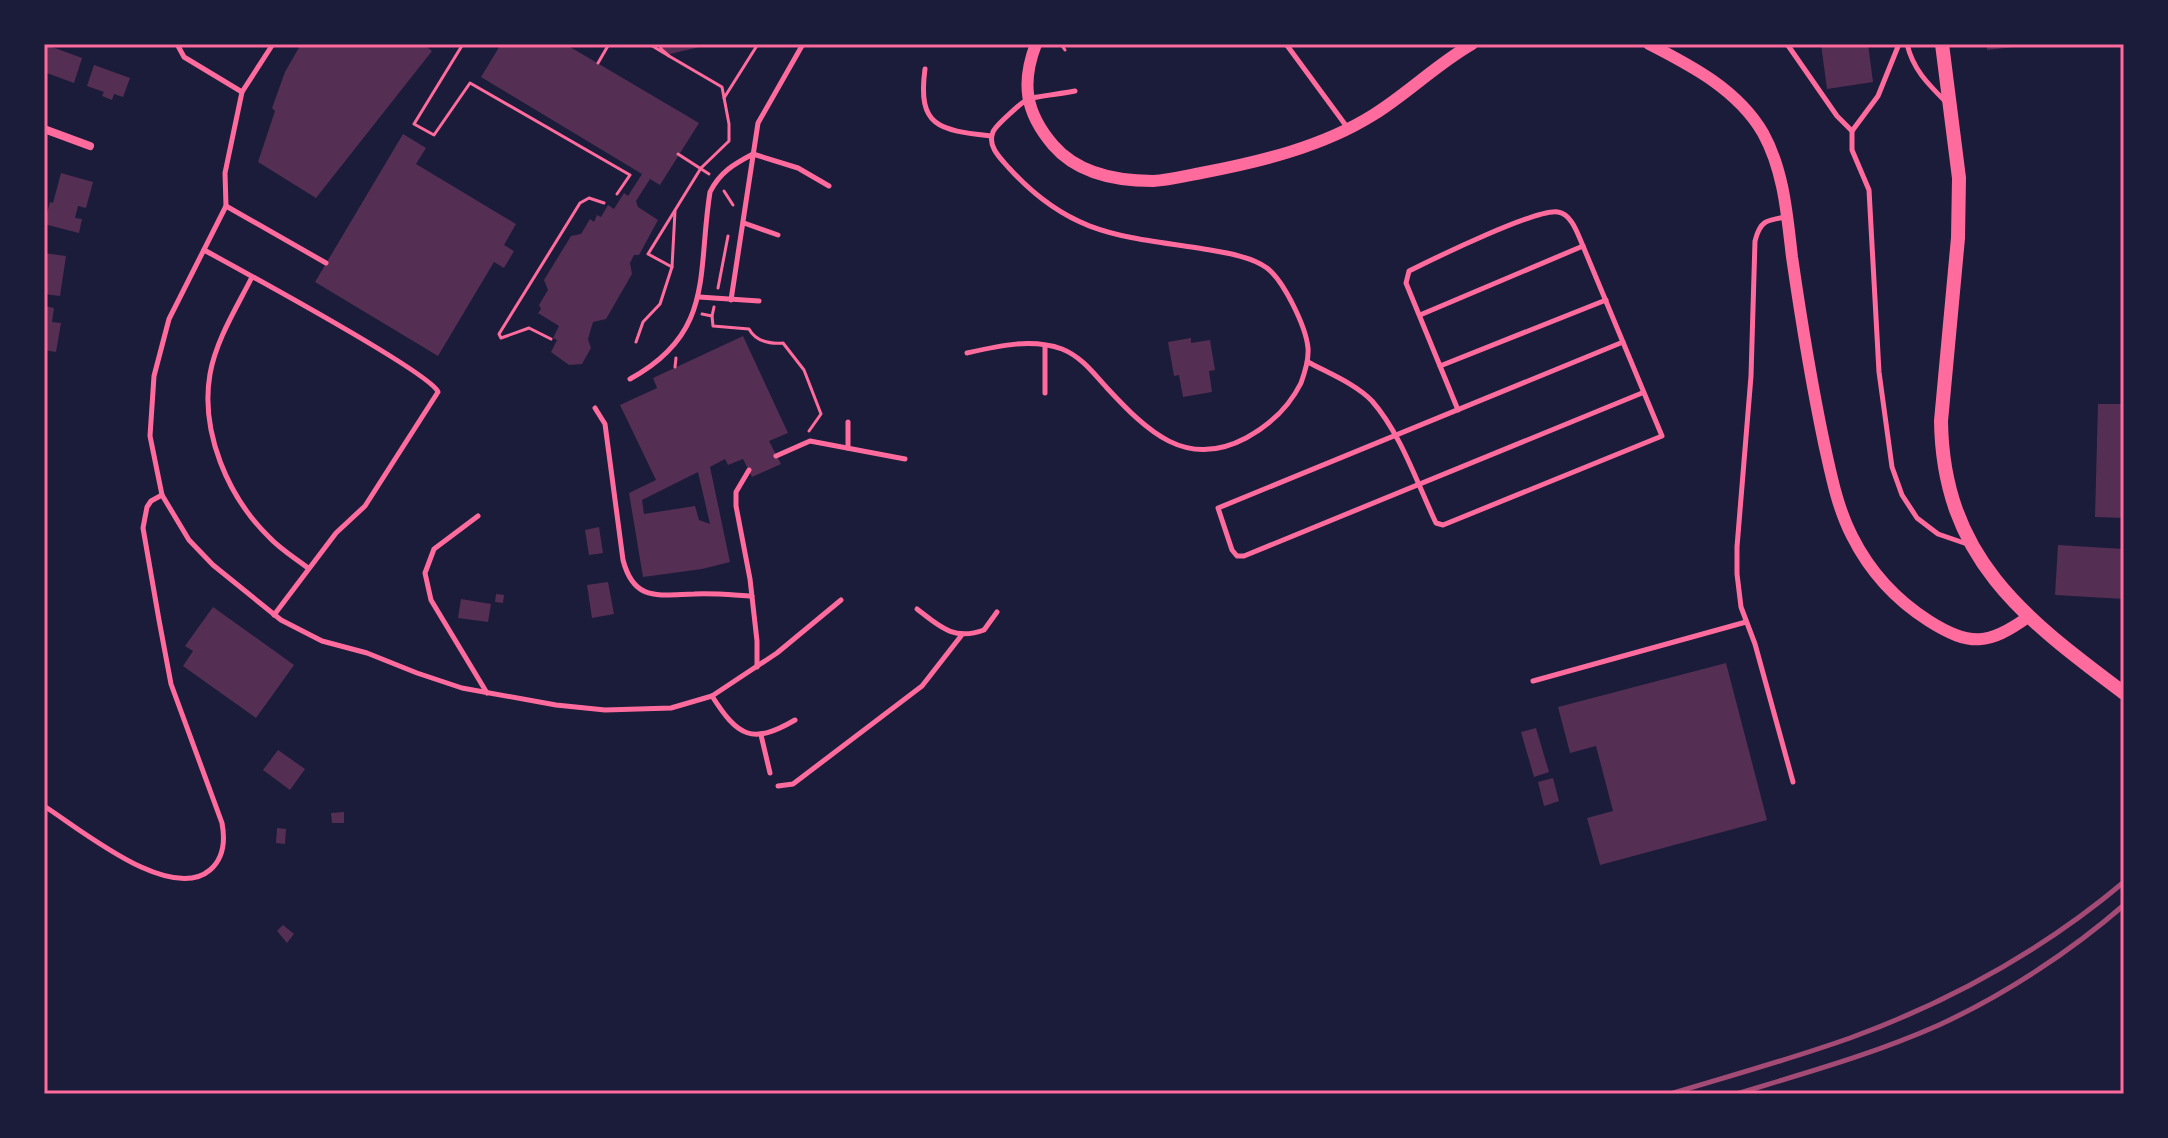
<svg xmlns="http://www.w3.org/2000/svg" width="2168" height="1138" font-family="'Source Sans 3',sans-serif">
  <rect width="100%" height="100%" fill="#1b1b3a"/>
  <g fill="#542f53" fill-rule="evenodd">
    <polygon points="44,44 82,58 74,83 44,72"/>
    <polygon points="301,44 423,44 432,51 316,198 258,162 275,111 272,108 285,72"/>
    <polygon points="501,44 565,44 699,123 660,185 650,179 636,201 638,207 658,220 639,255 634,255 630,263 632,274 606,319 593,322 588,339 591,348 582,364 569,365 551,352 557,340 553,338 559,326 538,313 541,309 539,305 548,290 544,280 571,236 581,234 590,219 594,222 597,215 601,217 608,205 614,209 624,193 628,196 642,174 481,77"/>
    <polygon points="660,44 708,44 708,45 670,54 661,49"/>
    <polygon points="1821,44 1868,44 1873,82 1827,89"/>
    <polygon points="1987,44 2023,44 2023,46 1987,50"/>
    <polygon points="94,65 130,78 123,97 114,94 112,100 102,96 104,92 87,86"/>
    <polygon points="403,134 426,148 416,164 516,224 504,245 514,251 504,268 494,262 438,356 315,282"/>
    <polygon points="61,173 93,182 86,208 78,206 75,218 82,219 79,233 44,224 50,202 53,203"/>
    <polygon points="44,253 66,256 60,296 44,294"/>
    <polygon points="44,306 54,308 52,322 61,323 56,352 44,350"/>
    <path d="M 743,336 L 788,433 L 769,441 L 781,464 L 752,477 L 743,459 L 728,465 L 725,459 L 710,467 L 730,562 L 702,569 L 643,577 L 629,493 L 656,480 L 620,405 L 657,388 L 653,378 ZM 698,472 L 710,524 L 699,520 L 695,506 L 644,514 L 642,500 Z"/>
    <polygon points="1191,338 1191,343 1210,340 1215,370 1209,371 1212,392 1183,397 1179,375 1174,376 1168,342"/>
    <polygon points="2098,404 2124,404 2124,518 2095,517"/>
    <polygon points="599,527 603,553 589,555 585,530"/>
    <polygon points="2058,545 2124,549 2124,599 2055,595"/>
    <polygon points="608,582 614,614 592,618 587,585"/>
    <polygon points="496,594 504,595 503,603 495,602"/>
    <polygon points="461,599 491,604 488,622 458,618"/>
    <polygon points="213,607 294,665 256,718 183,666 193,651 185,646"/>
    <polygon points="1726,663 1767,820 1600,865 1587,818 1613,811 1596,746 1570,753 1558,707"/>
    <polygon points="1536,728 1549,772 1534,777 1521,732"/>
    <polygon points="278,750 305,769 290,790 263,770"/>
    <polygon points="1553,778 1559,801 1544,806 1538,782"/>
    <polygon points="344,812 344,823 332,823 331,813"/>
    <polygon points="277,828 286,829 285,844 276,843"/>
    <polygon points="283,925 294,934 287,943 277,931"/>
  </g>
  <g fill="none" stroke-linecap="round" stroke-linejoin="round">
    <g stroke="#ff6b9d" stroke-width="3">
      <polyline points="463,44 414,124 434,135 470,83 630,175 617,194"/>
      <polyline points="649,44 669,56 661,49 660,44"/>
      <polyline points="1061,44 1065,50"/>
      <polyline points="598,63 609,44"/>
      <polyline points="724,98 758,44"/>
      <polyline points="678,154 709,174"/>
      <polyline points="724,191 733,205"/>
      <polyline points="672,267 675,211"/>
      <polyline points="718,288 728,236"/>
      <polyline points="702,314 712,316 714,307"/>
      <path d="M 712,316 L 713,326 L 749,329 C 756,342 769,344 783,343 L 804,370 L 821,414 L 809,431"/>
      <polyline points="551,339 529,328 501,338 499,334 580,203 589,198 604,203"/>
      <polyline points="636,342 643,322 660,304 672,267 648,254 701,168 729,141 729,124 722,87 669,56"/>
      <polyline points="675,367 676,358"/>
    </g>
    <g stroke="#ff6b9d" stroke-width="5">
      <polyline points="177,44 184,57 242,92"/>
      <polyline points="273,44 242,92 225,173 226,206 169,319 154,376 150,436 162,495 189,540 213,565 281,620 322,641 367,653 417,673 462,688 556,705 605,710 671,708 712,696 777,653 841,600"/>
      <polyline points="1286,44 1347,127"/>
      <polyline points="1787,44 1837,116 1852,131 1852,150 1869,190 1879,372 1892,467 1902,495 1917,518 1938,534 1970,545"/>
      <path d="M 1907,44 C 1913,69 1927,83 1945,101"/>
      <path d="M 925,69 C 917,128 940,130 991,136"/>
      <polyline points="1852,131 1878,96 1899,44"/>
      <polyline points="753,154 798,168 829,186"/>
      <polyline points="226,206 326,263"/>
      <path d="M 1786,217 C 1766,220 1760,221 1755,241 L 1751,376 L 1737,547 L 1737,574 L 1741,607 L 1755,644 L 1793,782"/>
      <polyline points="744,223 778,235"/>
      <path d="M 204,250 C 235,267 431,373 438,392 L 365,506 L 336,533 L 274,615"/>
      <path d="M 252,277 C 237,307 216,340 210,374 C 200,432 228,497 269,537 C 280,549 295,558 308,568"/>
      <polyline points="699,297 759,301"/>
      <polyline points="731,300 758,123 803,44"/>
      <polyline points="1420,315 1583,246"/>
      <polyline points="1623,342 1218,508 1232,550 1237,556 1244,556 1642,393"/>
      <polyline points="1045,346 1045,393"/>
      <path d="M 967,353 C 998,346 1031,338 1062,349 C 1082,357 1094,374 1107,388 C 1147,431 1186,470 1246,438 C 1270,425 1289,407 1301,383 C 1305,372 1309,360 1308,348 C 1306,327 1284,281 1267,268 C 1249,255 1220,252 1198,248 C 1116,236 1068,233 1009,168 C 1000,158 987,146 993,132 C 995,126 1022,102 1028,99 C 1032,97 1066,93 1075,91"/>
      <path d="M 1308,362 C 1328,373 1356,384 1372,401 C 1401,434 1417,483 1436,523 L 1443,525 L 1662,436 L 1583,246 C 1578,235 1572,214 1558,212 C 1537,208 1433,259 1409,271 L 1406,283 L 1458,410"/>
      <polyline points="1440,366 1606,300"/>
      <path d="M 630,379 C 715,333 697,273 710,192 C 720,172 734,164 753,154"/>
      <path d="M 595,408 L 605,424 L 623,560 C 634,602 658,595 694,594 C 713,593 733,595 752,596"/>
      <polyline points="848,448 848,422"/>
      <polyline points="776,456 810,441 905,459"/>
      <polyline points="749,470 736,492 736,506 750,579 757,641 757,667"/>
      <polyline points="478,516 434,549 425,573 431,600 487,693"/>
      <path d="M 917,609 C 940,627 954,641 984,630 L 997,612"/>
      <polyline points="1533,681 1746,622"/>
      <path d="M 712,696 C 738,737 752,745 795,720"/>
      <polyline points="761,735 770,773"/>
      <polyline points="778,786 793,784 922,686 961,636"/>
      <path d="M 44,806 C 79,828 170,904 210,870 C 224,858 225,839 222,823 L 171,684 L 159,620 L 143,528 L 147,507 L 151,501 L 162,495"/>
    </g>
    <polyline stroke="#ff6b9d" stroke-width="8" points="44,129 90,146"/>
    <g stroke="#ff6b9d" stroke-width="12">
      <path d="M 1036,44 C 1021,83 1025,112 1053,145 C 1077,173 1117,181 1153,181 C 1169,180 1185,176 1201,173 C 1259,162 1322,147 1373,115 C 1407,94 1437,64 1472,44"/>
      <path d="M 1649,44 C 1692,66 1738,90 1763,133 C 1784,171 1787,215 1792,257 C 1801,319 1811,381 1824,443 C 1831,474 1837,507 1852,536 C 1869,570 1896,600 1929,621 C 1970,647 1989,645 2028,617"/>
    </g>
    <path stroke="#ff6b9d" stroke-width="14" d="M 1942,44 L 1959,178 L 1958,238 L 1941,421 C 1943,558 2024,618 2124,693"/>
    <g stroke="#a44b75" stroke-width="5">
      <path d="M 1670,1094 C 1730,1076 1791,1059 1850,1038 C 1949,1002 2043,950 2124,882"/>
      <path d="M 1736,1094 C 1805,1073 1874,1054 1939,1025 C 2004,995 2070,952 2124,905"/>
    </g>
  </g>
  <rect width="2168" height="1138" fill="none" stroke="#1b1b3a" stroke-width="92"/>
  <rect x="46" y="46" width="2076" height="1046" fill="none" stroke="#ff6b9d" stroke-width="3"/>
</svg>
